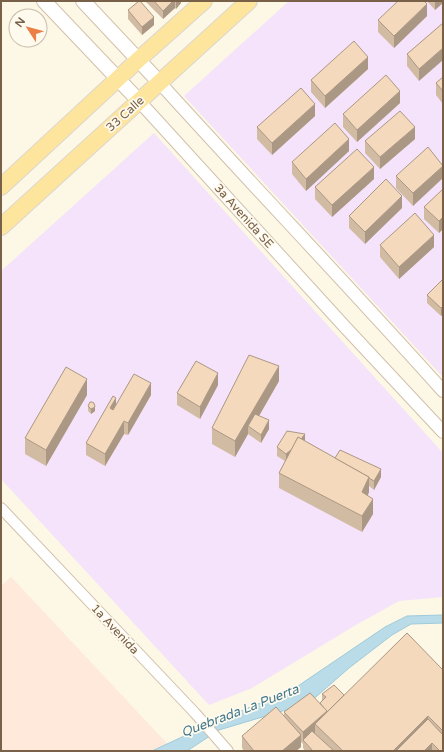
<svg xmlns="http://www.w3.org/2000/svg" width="444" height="752" font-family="'Varela Round',sans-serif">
  <rect width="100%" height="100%" fill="#fdf7e6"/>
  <polygon fill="#fee9da" points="11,577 174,751 1,751 1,586"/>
  <g fill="#f4e3fa">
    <polygon points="289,1 443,1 443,377 184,96"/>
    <polygon points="154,133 443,453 443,597 399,601 354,626 252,688 209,705 1,479 1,271"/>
  </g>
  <polygon fill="#b9dce8" stroke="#9fcada" points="443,615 443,623 411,624 392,635 349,668 309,703 219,730 187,751 152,751 214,722 292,690 385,627 407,616"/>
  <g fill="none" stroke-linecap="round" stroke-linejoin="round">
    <g stroke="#d0c0ab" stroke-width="12">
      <polyline id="minor" points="1,508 195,713 228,751"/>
    </g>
    <g stroke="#d0c0ab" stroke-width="14">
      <g id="tertiary">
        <path d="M 160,83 C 253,186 350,287 443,391"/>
        <polyline points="139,101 345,327 443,432"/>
      </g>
    </g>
    <g stroke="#d3c1a9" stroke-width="16">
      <g id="secondary">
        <polyline points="44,1 139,101"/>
        <polyline points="83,1 160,83"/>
      </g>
    </g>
    <g stroke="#dcd6d0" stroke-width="18">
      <g id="primary">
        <polyline points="1,187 138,60 204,1"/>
        <polyline points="1,227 249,1"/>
      </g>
    </g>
    <use href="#minor" stroke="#fff" stroke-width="10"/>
    <use href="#tertiary" stroke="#fff" stroke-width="12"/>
    <use href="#secondary" stroke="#fff" stroke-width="14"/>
    <use href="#primary" stroke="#fee59d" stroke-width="16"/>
  </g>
  <g fill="#d2bba3">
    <polygon points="145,1 181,1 181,3 176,9 175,8 163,19"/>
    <polygon points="427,1 443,1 435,10"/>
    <polygon points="128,10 154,25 142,35 128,19"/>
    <polygon points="427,16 394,48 378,32 378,20"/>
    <polygon points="443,23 419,81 407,66 407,54"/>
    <polygon points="368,69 325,108 311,92 311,80"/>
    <polygon points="443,77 443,104 436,95 436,83"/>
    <polygon points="400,103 357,142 343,127 343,114"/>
    <polygon points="315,116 272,155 257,139 257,127"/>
    <polygon points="415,139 380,169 365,153 365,141"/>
    <polygon points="349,151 306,191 292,174 292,162"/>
    <polygon points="443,166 413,206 396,188 396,176"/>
    <polygon points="374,179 332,217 315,199 315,187"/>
    <polygon points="443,189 443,229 439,233 424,219 424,207"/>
    <polygon points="402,208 365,244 349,228 349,216"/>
    <polygon points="380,245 434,247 399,279 380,257"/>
    <polygon points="443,279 441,316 427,303 427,295"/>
    <polygon points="279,381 259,416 269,429 261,443 248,434 235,457 212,444 212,428"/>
    <polygon points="218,385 200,419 177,405 177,393"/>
    <polygon points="87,395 46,466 25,454 25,438"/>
    <polygon points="151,395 128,435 124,434 105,466 86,455 86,443 116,405"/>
    <polygon points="88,406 95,411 91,414 88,411"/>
    <polygon points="305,441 335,458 381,477 374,490 369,486 369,492 368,495 373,514 362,532 279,488 279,473 285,461 277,456 277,447"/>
    <polygon points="443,670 443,751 305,751 303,748 303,744 301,742 301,747 296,751 244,751 242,748 242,736 284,716 284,712 320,703 322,700 322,694 344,695"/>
  </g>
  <g fill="#ab9884">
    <polygon points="173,1 175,1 175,8 163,19 163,11"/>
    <polygon points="176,1 181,1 181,3 176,9"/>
    <polygon points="435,1 443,1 443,3 435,10"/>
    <polygon points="427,4 427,16 394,48 394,36"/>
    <polygon points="154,17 154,25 142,35 142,27"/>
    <polygon points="443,48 443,60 419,81 419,69"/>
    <polygon points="368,57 368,69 325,108 325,96"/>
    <polygon points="400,91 400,103 357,142 357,130"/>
    <polygon points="315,104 315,116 272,155 272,143"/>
    <polygon points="415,127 415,139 380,169 380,157"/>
    <polygon points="349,139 349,151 306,191 306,179"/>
    <polygon points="443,166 443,178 413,206 413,193"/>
    <polygon points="374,167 374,179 332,217 332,205"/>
    <polygon points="402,196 402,208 365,244 365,232"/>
    <polygon points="443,217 443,229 439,233 439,221"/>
    <polygon points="434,235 434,247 399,279 399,267"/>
    <polygon points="443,306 443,314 441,316 441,308"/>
    <polygon points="279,366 279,381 252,428 248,426 248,434 235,457 235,441"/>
    <polygon points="218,373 218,385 200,419 200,407"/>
    <polygon points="87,379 87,395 46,466 46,450"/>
    <polygon points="151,383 151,395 128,435 128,423"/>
    <polygon points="116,398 116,410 110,420 110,408"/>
    <polygon points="95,407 95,411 91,414 91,409"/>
    <polygon points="269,420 269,429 261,443 261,435"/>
    <polygon points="124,421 124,434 105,466 105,454"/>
    <polygon points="305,434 305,443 286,462 286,454"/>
    <polygon points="381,469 381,477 374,490 374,481"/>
    <polygon points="369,477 369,492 362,508 362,492"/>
    <polygon points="373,499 373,514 362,532 362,516"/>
    <polygon points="327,711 327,715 315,724 315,733 303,740 303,744 303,732"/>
    <polygon points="428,716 428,731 408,751 393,751"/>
    <polygon points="301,735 301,747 296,751 282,751"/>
    <polygon points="432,743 432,751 424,751"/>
  </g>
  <g fill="#f4d9bd" stroke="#ab9884">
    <polygon points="139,1 140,1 154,17 142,27 128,10"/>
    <polygon points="154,1 173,1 163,11"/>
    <polygon points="398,1 424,1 427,4 394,36 378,20"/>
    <polygon points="443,23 443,48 419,69 407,54"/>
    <polygon points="354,41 368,57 325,96 311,80"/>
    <polygon points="386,75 400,91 357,130 343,114"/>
    <polygon points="443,77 443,91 436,83"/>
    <polygon points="301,88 315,104 272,143 257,127"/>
    <polygon points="400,111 415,127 380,157 365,141"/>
    <polygon points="335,123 349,139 306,179 292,162"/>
    <polygon points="428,147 443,166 413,193 396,176"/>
    <polygon points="357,149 374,167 332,205 315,187"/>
    <polygon points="386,179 402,196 365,232 349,216"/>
    <polygon points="443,189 443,217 439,221 424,207"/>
    <polygon points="415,213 434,235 399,267 380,245"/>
    <polygon points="443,279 443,306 441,308 427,295"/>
    <polygon points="249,355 279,366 235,441 212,428"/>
    <polygon points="196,361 218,373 200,407 177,393"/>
    <polygon points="66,367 87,379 46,450 25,438"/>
    <polygon points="134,374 151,383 128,423 124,421 105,454 86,443 113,396 116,398 110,408 113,410"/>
    <polygon points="90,402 92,402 94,403 95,407 91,409 88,406"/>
    <polygon points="255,414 269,420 261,435 248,426"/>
    <polygon points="287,431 305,434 301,439 298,437 292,449 286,454 277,447"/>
    <polygon points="298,437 369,477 362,492 373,499 362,516 279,473"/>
    <polygon points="340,450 381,469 374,481 369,478 369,477 335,458"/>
    <polygon points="407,633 443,670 443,731 428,716 393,751 343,751 315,724"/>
    <polygon points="334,685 344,695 327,712 320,703 326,697 322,694"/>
    <polygon points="310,693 327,711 303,732 284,712"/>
    <polygon points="276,707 301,735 282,751 254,751 242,736"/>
    <polygon points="428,719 443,735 443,751 440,751 432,743 424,751 396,751"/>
    <polygon points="312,731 334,751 313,751 303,740"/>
  </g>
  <g text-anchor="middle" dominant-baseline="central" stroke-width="3.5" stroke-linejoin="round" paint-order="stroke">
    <g font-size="12" fill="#786049" stroke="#fffaee">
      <text transform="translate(125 114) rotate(-42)">33 Calle</text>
      <text transform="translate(244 216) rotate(48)">3a Avenida SE</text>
      <text transform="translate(115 629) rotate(47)">1a Avenida</text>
    </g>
    <g font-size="13" font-style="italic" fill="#41778c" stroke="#fffaee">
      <text transform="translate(240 711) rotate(-21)">Quebrada La Puerta</text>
    </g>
  </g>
  <rect width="444" height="752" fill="none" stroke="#786049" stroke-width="4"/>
  <g transform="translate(28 28) rotate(306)"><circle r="19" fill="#fffaee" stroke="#c9bcac"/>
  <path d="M0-3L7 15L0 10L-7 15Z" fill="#ec7f47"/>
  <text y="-6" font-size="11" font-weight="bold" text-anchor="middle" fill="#786049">N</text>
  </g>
</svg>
